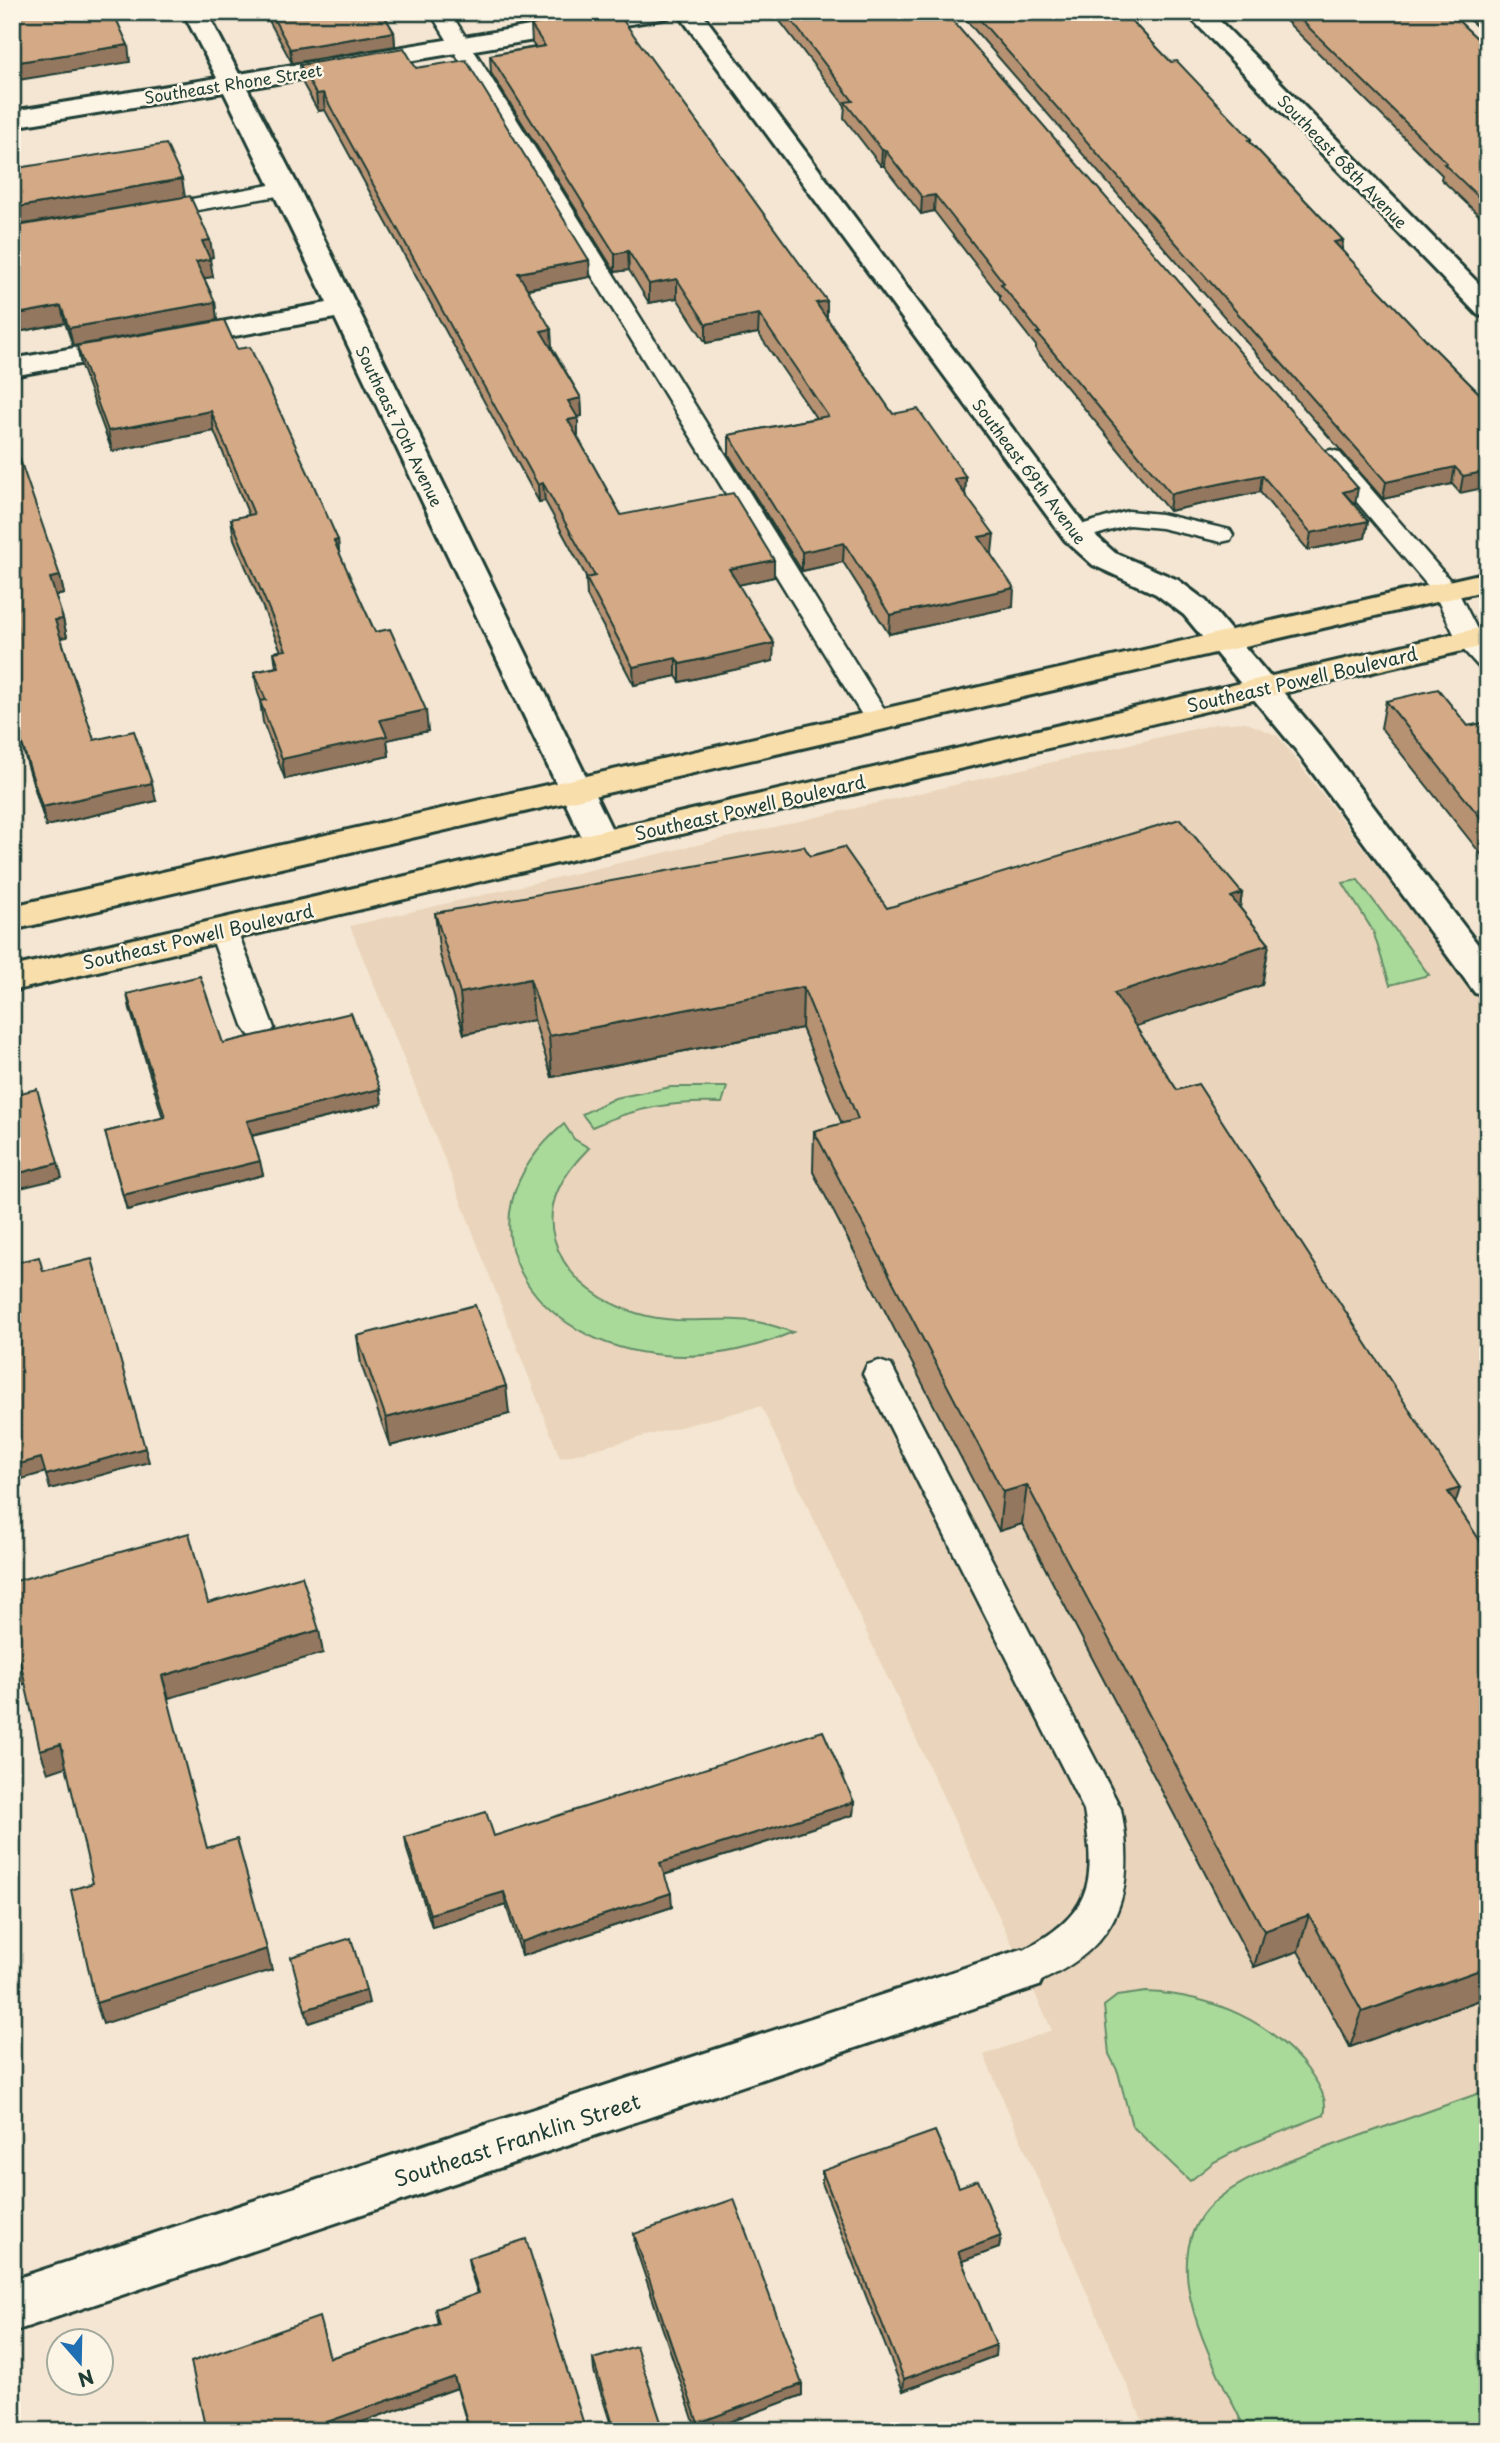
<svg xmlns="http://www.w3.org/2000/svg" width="1500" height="2443" font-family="'Playpen Sans',sans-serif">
  <rect width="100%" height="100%" fill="#f4e6d2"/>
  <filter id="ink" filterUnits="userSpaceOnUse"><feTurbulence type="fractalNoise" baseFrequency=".0143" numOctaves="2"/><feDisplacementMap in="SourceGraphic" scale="14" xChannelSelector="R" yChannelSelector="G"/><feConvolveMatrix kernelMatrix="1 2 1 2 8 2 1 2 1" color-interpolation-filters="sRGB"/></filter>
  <g filter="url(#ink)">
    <polygon fill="#ead4bb" points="1245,722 1278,736 1488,1012 1488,2431 1147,2431 984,2055 1052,2030 761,1406 560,1458 445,1160 350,926 1216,724"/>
    <g fill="#a9da9a" stroke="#648c67" stroke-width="2">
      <polygon points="1357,880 1358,880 1429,975 1390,985 1373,931 1343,883"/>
      <path d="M 671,1087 L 727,1087 L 722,1103 C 675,1101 636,1107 592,1127 L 582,1114 L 615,1098 Z"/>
      <path d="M 564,1124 L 574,1139 L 589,1148 C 565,1172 544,1202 554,1238 C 568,1290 625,1317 676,1320 C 704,1321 733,1317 762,1323 C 772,1325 783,1329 793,1332 C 751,1350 709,1359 663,1355 C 533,1345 448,1223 564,1124 Z"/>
      <path d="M 1146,1992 C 1212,1995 1274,2021 1312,2075 C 1320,2086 1328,2102 1324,2115 L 1243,2147 L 1214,2162 L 1190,2181 L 1132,2126 L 1118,2072 L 1109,2054 L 1104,2006 L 1117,1996 Z"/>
      <path d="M 1488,2090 L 1488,2431 L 1246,2431 C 1218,2370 1150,2263 1212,2204 C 1231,2186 1258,2175 1281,2164 Z"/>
    </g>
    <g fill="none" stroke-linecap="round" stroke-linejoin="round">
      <g stroke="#1f3d34" stroke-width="5">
        <g id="lane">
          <polygon points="430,12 450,12 891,720 887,726 869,726 865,720"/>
          <polygon points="286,182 297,188 294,193 153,218 142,212 153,206"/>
          <polygon points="1331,450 1339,452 1455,586 1481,637 1488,645 1488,669 1479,667 1460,646 1434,593 1323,462 1319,457 1323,452"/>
          <polygon points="1128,511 1161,514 1230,530 1233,535 1230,540 1221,542 1161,528 1129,525 1076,541 1067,539 1064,534 1067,529"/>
          <polygon points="223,920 233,923 237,930 274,1028 269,1035 259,1038 249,1035 244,1028 209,930 213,923"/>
          <path d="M 879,1361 L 891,1365 L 1121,1809 C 1139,1903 1113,1954 1022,1989 L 1008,1984 L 1003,1971 C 1010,1955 1020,1953 1034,1944 C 1095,1909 1095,1874 1084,1810 L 863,1374 L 867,1365 Z"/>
        </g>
      </g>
      <g stroke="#1f3d34" stroke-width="6">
        <g id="street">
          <polygon points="183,12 207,12 239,74 616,12 673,12 669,17 661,19 247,88 299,188 618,842 613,850 601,853 589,850 584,842 335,318 12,376 12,359 327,303 224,92 12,127 12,111 217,78"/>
          <polygon points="677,12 701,12 1087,528 1115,553 1178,580 1206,601 1320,736 1488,958 1488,996 1475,993 1296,750 1184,615 1156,594 1093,565 1065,540"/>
          <polygon points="1185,12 1211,12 1488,293 1488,317 1478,315"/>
          <polygon points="1022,1949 1039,1956 1046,1971 1039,1986 12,2332 12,2280"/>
        </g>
      </g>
      <g stroke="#1f3d34" stroke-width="6">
        <g id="primary">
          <polygon points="1488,572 1488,590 12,930 12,906"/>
          <polygon points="1488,626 1488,645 12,991 12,967"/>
        </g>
      </g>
      <use href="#lane" fill="#fcf5e5" fill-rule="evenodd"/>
      <use href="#street" fill="#fcf5e5" fill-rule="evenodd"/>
      <use href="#primary" fill="#f8deab" fill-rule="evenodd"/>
    </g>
    <g fill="#b69273" stroke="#1f3d34" stroke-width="2">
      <polygon points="266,12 382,12 394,32 395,46 292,63 267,17"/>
      <polygon points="511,12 598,12 520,25"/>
      <polygon points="773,12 945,12 1368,521 1365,538 1308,550 1260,492 1169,511 1036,350 1036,346 1000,300 1000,296 934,211 921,214 884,166 881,166 844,118 845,106"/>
      <polygon points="959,12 1123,12 1171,62 1251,139 1251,143 1343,240 1342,251 1433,347 1488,402 1460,493 1452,484 1383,499"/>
      <polygon points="1277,12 1449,12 1482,43 1488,44 1488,224 1441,179 1442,175"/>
      <polygon points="1460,12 1488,12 1488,36"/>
      <polygon points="531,25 827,318 893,414 966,477 965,494 992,553 991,554 1013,607 889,634 843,562 802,571 729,455 729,435 816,418 758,333 706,343 677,298 649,303 629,270 615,272 491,73 490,55 535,47 532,43"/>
      <polygon points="300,65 416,68 589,260 590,277 528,289 552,346 551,346 581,398 582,416 577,417 578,435 577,436 621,515 774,577 738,585 773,661 680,682 676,676 634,685 587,596 586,578 587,578 545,501 539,502 325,110 318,111 302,82"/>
      <polygon points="12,227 213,257 209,258 213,277 204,278 215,302 217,320 73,346 65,323 12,333"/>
      <polygon points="77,346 237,349 338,540 339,554 375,632 428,731 387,740 389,756 285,779 263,722 260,701 261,701 258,693 254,672 276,667 274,652 281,651 234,539 231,519 249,515 214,431 112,451 81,366"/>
      <polygon points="12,454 60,576 64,594 55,596 63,619 67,637 61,638 94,740 156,801 46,826 17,730 12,731"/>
      <polygon points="1386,701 1468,726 1488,722 1488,863 1381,728"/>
      <polygon points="810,856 887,908 1242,893 1240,908 1269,944 1262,985 1135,1026 1177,1090 1460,1488 1455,1503 1488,1553 1488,1997 1350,2047 1298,1951 1254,1967 1022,1524 999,1531 813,1172 814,1131 842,1124 802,1028 552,1077 534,1020 464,1034 440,955 435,913"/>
      <polygon points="127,994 223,1043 380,1089 382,1104 252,1136 263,1175 127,1210 105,1132 163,1118 130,1009"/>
      <polygon points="357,1336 509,1414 390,1446 361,1364"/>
      <polygon points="854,1802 853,1815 664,1875 672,1907 522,1956 506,1905 432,1927 407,1850 405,1837 494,1836"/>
      <polygon points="822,2171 959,2187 1001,2236 999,2248 962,2261 995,2356 903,2391 822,2183"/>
      <polygon points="634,2234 802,2384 802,2395 706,2431 697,2431 635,2246"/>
      <polygon points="468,2258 586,2431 469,2431 457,2388 337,2431 206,2431 330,2358 438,2324 435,2309 478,2294 470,2270"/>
      <polygon points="593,2359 664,2431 613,2431 594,2371"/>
    </g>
    <g fill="#94775e" stroke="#1f3d34" stroke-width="2">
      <polygon points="519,12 598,12 520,25"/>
      <polygon points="394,32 395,46 292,63 290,49"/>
      <polygon points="128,45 130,62 12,81 12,63"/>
      <polygon points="323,93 325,110 318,111 316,94"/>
      <polygon points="882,150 885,150 884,166 881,166"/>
      <polygon points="182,179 185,197 12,226 12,208"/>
      <polygon points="935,195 934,211 921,214 922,197"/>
      <polygon points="210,240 213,257 204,259 202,241"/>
      <polygon points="1343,240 1341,256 1334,242"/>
      <polygon points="628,251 629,270 615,272 615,254"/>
      <polygon points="210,259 213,277 199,279 196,262"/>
      <polygon points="589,260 590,277 519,290 518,273"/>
      <polygon points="677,279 677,298 649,303 649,284"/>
      <polygon points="827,301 827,320 816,303"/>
      <polygon points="215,302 217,320 73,346 69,328"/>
      <polygon points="61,306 65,323 12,333 12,315"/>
      <polygon points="759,314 758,333 706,343 706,324"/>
      <polygon points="551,329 552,346 542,348 541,331"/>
      <polygon points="581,398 582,416 569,419 568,401"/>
      <polygon points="211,411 214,431 112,451 108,431"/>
      <polygon points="578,418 578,435 569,437 568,420"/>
      <polygon points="1455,467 1452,484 1383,499 1386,482"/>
      <polygon points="1488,471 1488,487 1460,493 1463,476"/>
      <polygon points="1262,475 1260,492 1169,511 1171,494"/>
      <polygon points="966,477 965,496 954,479"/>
      <polygon points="543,483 545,501 539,502 538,485"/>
      <polygon points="1358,488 1355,505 1343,492"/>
      <polygon points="1368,521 1365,538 1308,550 1311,533"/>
      <polygon points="994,534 992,553 978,557 979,537"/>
      <polygon points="338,540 340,561 334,541"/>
      <polygon points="844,543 843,562 802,571 802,552"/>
      <polygon points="774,560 774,577 729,587 729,569"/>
      <polygon points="60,576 64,594 54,596 50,578"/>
      <polygon points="1014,588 1013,607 889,634 890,615"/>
      <polygon points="63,619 67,637 59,638 55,620"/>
      <polygon points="774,643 773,661 680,682 680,664"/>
      <polygon points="676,658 676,676 634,685 633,667"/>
      <polygon points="426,710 428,731 387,740 389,756 285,779 282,759 380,720"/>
      <polygon points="12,712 17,730 12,731"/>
      <polygon points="152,783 156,801 46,826 42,807"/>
      <polygon points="1242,893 1236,934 1231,897"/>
      <polygon points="1269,944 1262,985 1109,1035 1114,993"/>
      <polygon points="530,979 534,1020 464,1034 460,993"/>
      <polygon points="803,987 802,1028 552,1077 549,1036"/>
      <polygon points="380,1089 382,1104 250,1136 247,1121"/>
      <polygon points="260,1161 263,1175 127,1210 123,1195"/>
      <polygon points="58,1163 62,1178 12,1190 12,1175"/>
      <polygon points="506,1386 509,1414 390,1446 386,1418"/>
      <polygon points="145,1448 149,1462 50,1489 46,1475"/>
      <polygon points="41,1458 46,1472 12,1482 12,1466"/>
      <polygon points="1027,1485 1022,1524 999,1531 1003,1492"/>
      <polygon points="1460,1488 1448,1527 1448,1492"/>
      <polygon points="319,1630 323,1653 169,1698 162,1676"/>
      <polygon points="20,1660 27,1683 14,1687 12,1682 12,1662"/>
      <polygon points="61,1744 69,1766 48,1773 40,1750"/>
      <polygon points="854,1802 853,1815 660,1876 660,1863"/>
      <polygon points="504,1892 506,1905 432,1927 430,1914"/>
      <polygon points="671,1893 672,1907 522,1956 521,1942"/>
      <polygon points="1309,1915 1298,1951 1254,1967 1264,1931"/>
      <polygon points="267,1949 272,1970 103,2024 96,2003"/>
      <polygon points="1488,1967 1488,1997 1350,2047 1362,2012"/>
      <polygon points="366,1990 369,2003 309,2023 305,2010"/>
      <polygon points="1001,2236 999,2248 957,2263 958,2252"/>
      <polygon points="996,2345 995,2356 903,2391 904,2379"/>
      <polygon points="454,2377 457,2388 337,2431 308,2431 307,2429"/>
      <polygon points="802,2384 802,2395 706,2431 698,2431 698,2423"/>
      <polygon points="517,2423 518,2431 496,2431"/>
    </g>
    <g fill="#d4aa86" stroke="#1f3d34" stroke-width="2">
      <polygon points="12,12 113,12 128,45 12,63"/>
      <polygon points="270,12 382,12 394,32 290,49"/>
      <polygon points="609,12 617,12 827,301 816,303 893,414 918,409 966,477 954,479 994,534 979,537 1014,588 890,615 844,543 802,552 729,435 828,416 759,314 706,324 677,279 649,284 628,251 615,254 490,55 545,46 531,25"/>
      <polygon points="785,12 945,12 1358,488 1343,492 1368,521 1311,533 1262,475 1171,494 1037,333 1040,333 1001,284 1004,283 935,195 922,197 885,150 882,150 845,102 853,101"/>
      <polygon points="973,12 1123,12 1171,62 1177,61 1251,139 1248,140 1343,240 1334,242 1433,347 1488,402 1488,471 1463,476 1455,467 1386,482"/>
      <polygon points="1293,12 1449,12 1482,43 1488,44 1488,206 1444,164 1447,163"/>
      <polygon points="1479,12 1488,12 1488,20"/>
      <polygon points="404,48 416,68 466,60 589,260 518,273 551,329 541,331 581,398 568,401 578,418 568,420 621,515 733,493 774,560 729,569 774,643 680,664 676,658 633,667 586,578 595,576 543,483 538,485 323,93 316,94 300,65"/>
      <polygon points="166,144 182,179 12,208 12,152 18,168"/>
      <polygon points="190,196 210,240 202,241 210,259 196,262 215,302 69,328 61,306 12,315 12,227"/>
      <polygon points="224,320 237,349 250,347 310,477 338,540 334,541 375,632 390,629 426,710 380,720 387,736 282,759 260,701 266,700 254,672 279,667 274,652 286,650 231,519 254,514 211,411 108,431 77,346"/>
      <polygon points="12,454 13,455 18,454 60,576 50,578 63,619 55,620 94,740 134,731 152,783 42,807 12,712"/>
      <polygon points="1438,689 1468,726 1488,722 1488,827 1386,701"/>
      <polygon points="1180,819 1242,893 1231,897 1269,944 1114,993 1177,1090 1198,1084 1460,1488 1448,1492 1488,1553 1488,1967 1362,2012 1309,1915 1264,1931 1027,1485 1003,1492 814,1131 858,1119 803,987 549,1036 530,979 460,993 435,913 804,846 810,856 844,847 887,908"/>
      <polygon points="200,976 223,1043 351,1013 380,1089 247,1121 260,1161 123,1195 105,1132 165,1117 127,994"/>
      <polygon points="37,1089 58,1163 12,1175 12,1095"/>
      <polygon points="39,1257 43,1271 92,1259 145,1448 46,1475 41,1458 12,1466 12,1264"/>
      <polygon points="475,1305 506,1386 386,1418 357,1336"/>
      <polygon points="189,1533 208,1603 302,1576 319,1630 162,1676 207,1848 237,1839 267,1949 96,2003 71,1890 93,1883 61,1744 40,1750 20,1660 12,1662 12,1582"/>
      <polygon points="823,1731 854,1802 660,1863 671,1893 521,1942 504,1892 430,1914 405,1837 486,1812 494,1836"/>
      <polygon points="351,1938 366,1990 305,2010 291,1957"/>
      <polygon points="935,2131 959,2187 978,2180 1001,2236 958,2252 996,2345 904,2379 822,2171"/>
      <polygon points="734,2199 802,2384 698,2423 634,2234"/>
      <polygon points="526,2239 586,2431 519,2431 517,2423 496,2431 470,2431 454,2377 307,2429 308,2431 206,2431 191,2362 319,2317 330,2358 439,2324 435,2309 479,2293 468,2258"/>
      <polygon points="636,2346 664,2431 615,2431 593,2359"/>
    </g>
  </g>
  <g text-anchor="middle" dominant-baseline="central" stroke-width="5" stroke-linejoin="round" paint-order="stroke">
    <g font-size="16" fill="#1f3d34" stroke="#fcf5e5">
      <text transform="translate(233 83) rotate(-9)">Southeast Rhone Street</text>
      <text transform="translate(1343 161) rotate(46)">Southeast 68th Avenue</text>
      <text transform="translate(400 426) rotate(64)">Southeast 70th Avenue</text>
      <text transform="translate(1030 471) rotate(53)">Southeast 69th Avenue</text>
    </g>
    <g font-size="18" fill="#1f3d34" stroke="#fcf5e5">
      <text transform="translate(1302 679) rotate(-13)">Southeast Powell Boulevard</text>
      <text transform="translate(750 807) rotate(-13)">Southeast Powell Boulevard</text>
      <text transform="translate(198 936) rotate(-13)">Southeast Powell Boulevard</text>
    </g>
    <g font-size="21" fill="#1f3d34" stroke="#fcf5e5">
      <text transform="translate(517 2139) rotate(-18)">Southeast Franklin Street</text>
    </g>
  </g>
  <rect width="1500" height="2443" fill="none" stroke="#fcf5e5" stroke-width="42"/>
  <rect x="21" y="21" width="1458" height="2401" fill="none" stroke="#1f3d34" stroke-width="2.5" filter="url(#ink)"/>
  <g transform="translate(80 2362) rotate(160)"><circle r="33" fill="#fcf5e5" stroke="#a4ab9e" stroke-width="2"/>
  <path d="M0-5L12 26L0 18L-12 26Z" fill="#1f6fb2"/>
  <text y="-10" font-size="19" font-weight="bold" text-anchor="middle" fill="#1f3d34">N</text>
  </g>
</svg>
